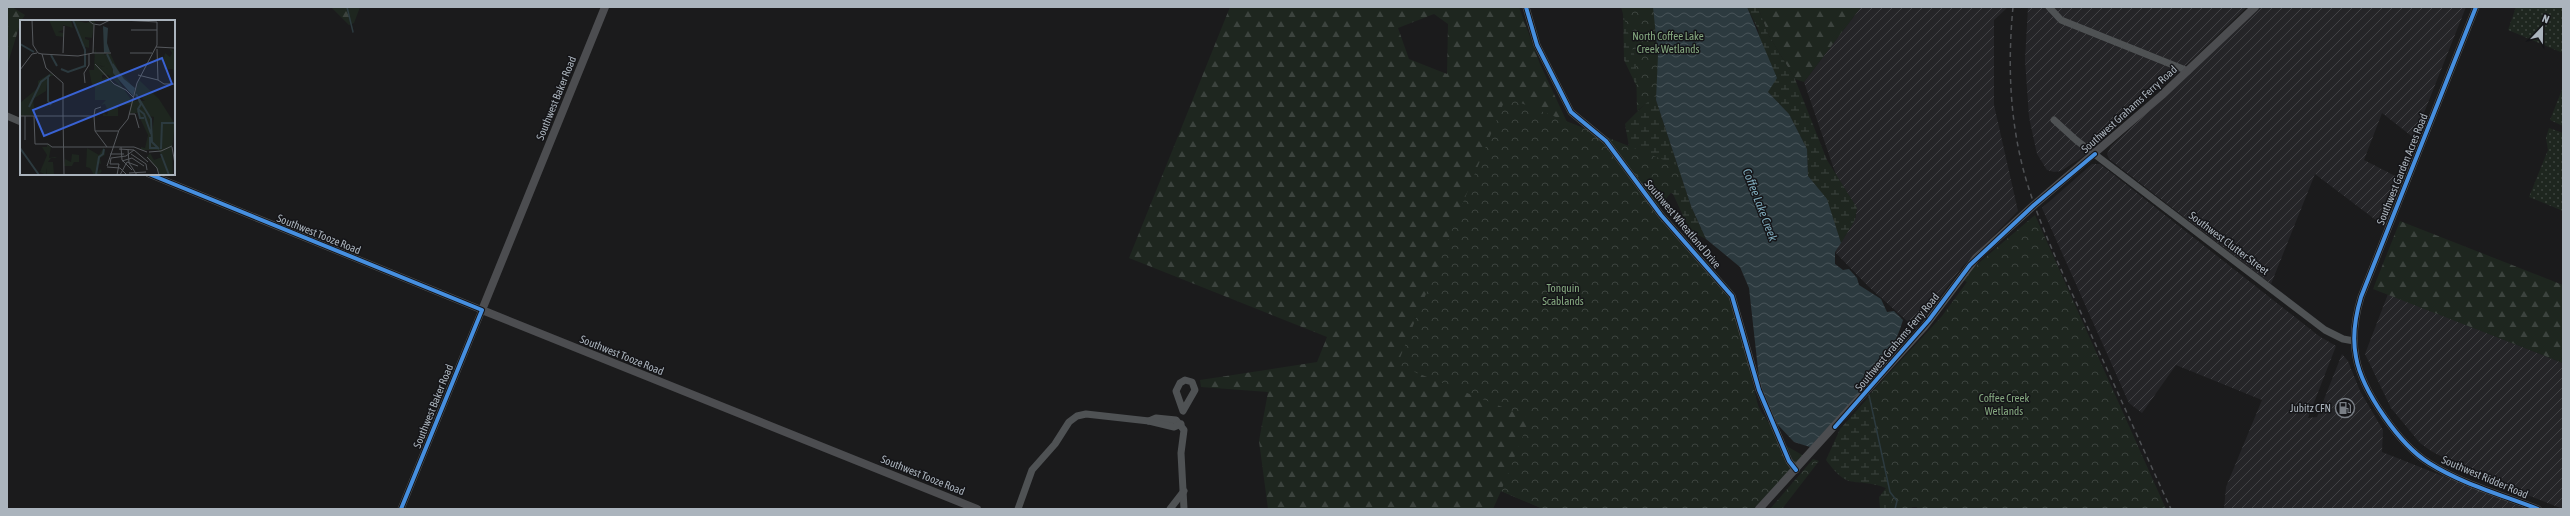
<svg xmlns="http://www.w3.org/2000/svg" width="2570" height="516" font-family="'Asap Condensed',sans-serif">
  <defs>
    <pattern id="industrial-furrows" width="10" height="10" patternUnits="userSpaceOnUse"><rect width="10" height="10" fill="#252528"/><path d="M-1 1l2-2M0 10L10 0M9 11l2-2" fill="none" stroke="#424245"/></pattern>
    <pattern id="grass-dots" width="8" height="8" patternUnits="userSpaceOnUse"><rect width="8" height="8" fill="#1e261f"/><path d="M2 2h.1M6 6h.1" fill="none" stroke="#3c433e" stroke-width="1.8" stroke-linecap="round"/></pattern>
    <pattern id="forest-firs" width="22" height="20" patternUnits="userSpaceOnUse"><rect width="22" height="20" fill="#1e261f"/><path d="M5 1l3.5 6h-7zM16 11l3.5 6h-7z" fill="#3c433e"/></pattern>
    <pattern id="wetland-marsh" width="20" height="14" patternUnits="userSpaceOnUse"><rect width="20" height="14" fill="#1e261f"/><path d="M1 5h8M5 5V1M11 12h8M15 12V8" fill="none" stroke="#3c433e"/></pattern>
    <pattern id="park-crowns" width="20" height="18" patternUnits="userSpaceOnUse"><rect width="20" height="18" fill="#1e261f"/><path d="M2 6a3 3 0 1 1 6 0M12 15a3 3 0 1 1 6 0" fill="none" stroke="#3c433e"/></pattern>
    <pattern id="water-waves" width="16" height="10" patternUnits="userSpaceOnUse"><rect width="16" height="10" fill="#2c3a3f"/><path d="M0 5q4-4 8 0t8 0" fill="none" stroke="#485459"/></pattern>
  </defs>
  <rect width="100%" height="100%" fill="#1b1b1c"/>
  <g fill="url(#industrial-furrows)">
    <polygon points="1861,7 2008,7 1994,20 1994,105 2018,211 1962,267 1916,329 1868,286 1835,252 1855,220 1857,208 1836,175 1804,82"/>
    <polygon points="2028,7 2247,7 2192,60 2081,158 2061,171 2054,172 2047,170 2037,154 2029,117 2025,60"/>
    <polygon points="2261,7 2466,7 2414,138 2382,113 2364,160 2403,180 2385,227 2315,174 2271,284 2109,159 2107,154 2111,146"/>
    <polygon points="2092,164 2100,164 2319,336 2336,346 2308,418 2317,417 2342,354 2348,361 2360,391 2383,430 2382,452 2526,509 2224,509 2226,487 2262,400 2176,365 2142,413 2129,403 2042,208"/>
    <polygon points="2388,294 2563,363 2563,509 2479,476 2431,451 2420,443 2391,408 2365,354"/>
  </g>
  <g fill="url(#grass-dots)">
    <polygon points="2516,7 2563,7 2563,53 2508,30"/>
    <polygon points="2563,87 2563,126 2550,120"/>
    <polygon points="2549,128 2563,133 2563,211 2529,197 2548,150 2546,138"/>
  </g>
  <g fill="url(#forest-firs)" fill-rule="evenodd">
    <polygon points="7,7 12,7 25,15 21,21 7,66"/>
    <polygon points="331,7 360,7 354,23 349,25"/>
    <path d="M 1230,7 L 1519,7 L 1540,64 L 1567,122 L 1588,130 L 1722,291 L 1759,408 L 1792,470 L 1543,509 L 1501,491 L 1493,509 L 1268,509 L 1259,441 L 1268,392 L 1201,387 L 1200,380 L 1317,362 L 1327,337 L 1129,258 ZM 1434,14 L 1448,24 L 1447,74 L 1409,59 L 1398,28 Z"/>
    <polygon points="1758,7 1861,7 1804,82 1795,79 1768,34"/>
    <polygon points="2400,221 2563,285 2563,363 2373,289"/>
  </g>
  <g fill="url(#wetland-marsh)">
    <polygon points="1623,7 1658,55 1656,100 1691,206 1706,239 1690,231 1673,194 1656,185 1631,158 1625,124 1645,104 1624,60"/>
    <polygon points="1747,7 1758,7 1768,34 1795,79 1827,160 1857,208 1855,220 1841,243 1826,199 1808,176 1807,149 1789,114 1768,92 1758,29"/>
    <path d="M 1893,370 L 1917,507 L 1880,509 L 1879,497 L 1886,488 C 1854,476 1850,493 1826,460 L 1840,429 Z"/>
  </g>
  <g fill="url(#park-crowns)">
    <polygon points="1621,7 1703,7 1676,78 1637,111 1636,61"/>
    <polygon points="1506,97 1689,170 1657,210 1732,290 1758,407 1783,444 1804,456 1758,509 1543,509 1501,491 1530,418 1397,365"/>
    <polygon points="2035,215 2166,509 1918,509 1915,505 1910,509 1893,509 1870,394 1942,316 1967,282 1960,279"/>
    <polygon points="1813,459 1819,461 1782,509 1770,509"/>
  </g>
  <path fill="url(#water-waves)" d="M 1653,7 L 1747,7 L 1777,78 L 1768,92 L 1789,114 L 1807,149 L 1808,176 L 1827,199 L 1841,243 L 1835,252 L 1835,264 L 1843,270 L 1849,269 L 1857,278 L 1859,285 L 1881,299 L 1887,312 L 1894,311 L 1903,320 C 1889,370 1844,410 1810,447 L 1794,442 L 1778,425 L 1770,410 L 1760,387 L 1749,288 L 1740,267 L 1706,239 L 1691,206 L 1656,100 L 1658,55 Z"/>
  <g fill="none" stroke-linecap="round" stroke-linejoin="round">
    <g stroke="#2c3a3f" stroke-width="1.5">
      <polyline points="347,7 353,32"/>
      <polyline points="1869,395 1890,492 1897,501 1895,509"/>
    </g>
    <g stroke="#4f5254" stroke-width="7">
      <polyline points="1526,7 1537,45 1571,112 1606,141 1661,215 1732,296 1759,390 1789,461 1796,470"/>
      <polyline points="2049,7 2061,20 2188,71"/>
      <path d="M 2476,7 L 2361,297 C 2355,317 2352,337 2356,357 C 2362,391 2400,445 2429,463 C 2462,484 2502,495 2538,509"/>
      <polyline points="7,116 21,122"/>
      <polyline points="2054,120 2076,140 2325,330 2343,339 2354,341"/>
      <polyline points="149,174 482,310 401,509"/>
      <polygon points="1185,380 1192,382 1195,390 1183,411 1176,391 1180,383"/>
      <polyline points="1149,421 1156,418 1176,420 1184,430 1181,453 1184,509"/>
      <polyline points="1018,509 1032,470 1055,444 1069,422 1077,416 1086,414 1149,421 1174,427 1181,424"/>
      <polyline points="1170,509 1184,491"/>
    </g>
    <g stroke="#4c4d50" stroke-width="8">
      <polyline points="605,7 482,310 977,509"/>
      <polyline points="1759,509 1924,327 1976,258 2034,205 2162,95 2255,7"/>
    </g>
    <path stroke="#4f5154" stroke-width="1.5" stroke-dasharray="5 4" stroke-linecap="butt" d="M 2013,7 C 2007,70 2010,134 2031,195 C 2046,240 2068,284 2088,328 C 2116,388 2143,449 2171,509"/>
    <g stroke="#151518" stroke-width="6">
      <g id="cycleway">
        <polyline points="1526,7 1537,45 1571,112 1606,141 1661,215 1732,296 1759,390 1789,461 1796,470"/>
        <path d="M 2476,7 L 2361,297 C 2355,317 2352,337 2356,357 C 2362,391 2400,445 2429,463 C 2462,484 2502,495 2538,509"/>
        <polyline points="149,174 482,310 401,509"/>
        <polyline points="1835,427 1929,320 1970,265 2034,205 2095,154"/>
      </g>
    </g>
    <use href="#cycleway" stroke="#468fdf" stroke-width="4"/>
  </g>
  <defs>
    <g id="fuel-ring" transform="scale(1)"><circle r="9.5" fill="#151518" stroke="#797e85" stroke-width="1.5"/><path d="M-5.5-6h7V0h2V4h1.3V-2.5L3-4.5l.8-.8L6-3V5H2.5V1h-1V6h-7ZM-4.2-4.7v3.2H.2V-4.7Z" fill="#797e85"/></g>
  </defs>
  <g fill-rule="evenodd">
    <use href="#fuel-ring" x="2345" y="408"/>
  </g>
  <g text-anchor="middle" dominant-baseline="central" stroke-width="3" stroke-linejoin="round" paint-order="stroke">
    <g font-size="11" fill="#86aa81" stroke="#151518">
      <text x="1668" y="36">North Coffee Lake<tspan x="1668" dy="13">Creek Wetlands</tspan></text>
      <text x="1563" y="288">Tonquin<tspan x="1563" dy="13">Scablands</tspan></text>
      <text x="2004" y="398">Coffee Creek<tspan x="2004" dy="13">Wetlands</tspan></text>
    </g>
    <g font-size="11" fill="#abb4bd" stroke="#151518">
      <text transform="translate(556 98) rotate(-68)">Southwest Baker Road</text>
      <text transform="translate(2129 109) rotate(-42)">Southwest Grahams Ferry Road</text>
      <text transform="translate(2402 169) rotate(-68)">Southwest Garden Acres Road</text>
      <text transform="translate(1683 224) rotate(50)">Southwest Wheatland Drive</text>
      <text transform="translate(319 234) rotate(22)">Southwest Tooze Road</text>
      <text transform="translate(2229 243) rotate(37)">Southwest Clutter Street</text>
      <text transform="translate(1897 342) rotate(-50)">Southwest Grahams Ferry Road</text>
      <text transform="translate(622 355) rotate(22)">Southwest Tooze Road</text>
      <text transform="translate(433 406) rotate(-68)">Southwest Baker Road</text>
      <text transform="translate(923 475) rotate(22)">Southwest Tooze Road</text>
      <text transform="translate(2485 477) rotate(23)">Southwest Ridder Road</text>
    </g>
    <g font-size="11" fill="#abb4bd" stroke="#151518" text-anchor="end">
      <text x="2331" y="408">Jubitz CFN</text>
    </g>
    <g font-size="12" font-style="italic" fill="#7faabb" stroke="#151518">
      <text transform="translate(1760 205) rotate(69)">Coffee Lake Creek</text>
    </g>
  </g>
  <g transform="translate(20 20)">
    <rect width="155" height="155" fill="#1b1b1c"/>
    <path d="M 149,28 L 155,31 L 154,56 L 153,49 L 144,49 L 143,41 L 139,41 L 139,37 L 144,37 L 145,33 L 150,37 L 152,33 Z" fill="#1e261f"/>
    <path d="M 29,0 L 51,0 L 53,8 L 43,5 L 43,10 L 38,12 L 44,13 L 44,17 L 36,16 ZM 54,0 L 66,3 L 75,0 L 72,18 L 65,17 L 65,19 L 69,20 L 69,28 L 62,26 ZM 75,27 L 76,33 L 83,35 L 88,43 L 83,47 L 78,44 L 88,55 L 82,55 L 82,59 L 88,57 L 110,85 L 98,84 L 98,96 L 83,96 L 83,93 L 87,95 L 88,92 L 85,84 L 81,85 L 86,80 L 75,80 L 75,65 L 72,65 L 69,50 L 74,50 ZM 31,53 L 34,55 L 28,57 L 26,71 L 13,79 L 15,95 L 0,96 L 0,83 L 18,68 L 18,61 ZM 124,88 L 137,91 L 141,126 L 138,127 L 131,122 L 134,97 L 129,96 ZM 27,124 L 31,127 L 29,138 L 35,137 L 37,138 L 31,138 L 28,142 L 33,142 L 34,154 L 37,155 L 27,155 L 27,148 L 26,155 L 20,152 L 27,135 L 22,127 L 27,127 ZM 84,127 L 85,135 L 80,138 L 81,144 L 78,143 L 77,153 L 80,149 L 82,151 L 79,155 L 74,155 L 70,148 L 66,147 L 67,128 L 79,135 ZM 52,134 L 59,135 L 59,142 L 54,142 L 52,146 L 44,146 L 45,139 L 51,142 Z" fill="#1e261f"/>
    <path d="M 90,33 L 98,50 L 110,63 L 110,65 L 97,51 L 93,43 L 96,56 L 103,68 L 79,47 L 77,43 L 82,47 L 87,45 L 84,35 ZM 116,70 L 119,79 L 126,84 L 125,90 L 131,99 L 131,122 L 138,127 L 143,124 L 141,102 L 147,96 L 141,91 L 139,94 L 128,81 L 136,83 L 147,96 L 146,103 L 148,103 L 144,104 L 144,111 L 149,124 L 143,130 L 121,130 L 121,127 L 125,128 L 128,115 L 115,88 L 119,84 L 117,77 L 114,76 Z" fill="#1e261f"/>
    <path d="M 84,33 L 88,44 L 91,43 L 96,53 L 97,63 L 91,55 L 92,52 L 75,39 L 75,34 ZM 119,60 L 139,79 L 155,104 L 152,128 L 153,154 L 139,155 L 138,150 L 127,137 L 130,133 L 134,140 L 142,137 L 137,127 L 137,96 L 129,96 L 123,88 L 116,90 L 117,93 L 109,93 L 111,85 L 98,84 L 98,80 L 90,80 L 90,65 L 101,65 L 112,81 L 125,81 L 115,72 Z" fill="#1e261f"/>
    <path d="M 83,6 L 88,8 L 87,23 L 90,32 L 84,33 ZM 93,43 L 104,59 L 115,68 L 113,76 L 93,53 Z" fill="#2c3a3f"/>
    <path fill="none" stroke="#2c3a3f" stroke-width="2" d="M 0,24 L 14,32M 87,34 L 94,49M 155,34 L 155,55M 31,35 L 37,46M 41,49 L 48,52 L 65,46 L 65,30 L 53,0M 28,57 L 28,81 L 31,85M 116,74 L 131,99 L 132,122 L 139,129M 118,78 L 121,84 L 118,89 L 124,94 L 131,114M 9,87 L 21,62 L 30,55M 118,90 L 120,98 L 124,98M 130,117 L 130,128 L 138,128M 0,128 L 19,155M 141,129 L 142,103 L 154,103M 141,134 L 149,155M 76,155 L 79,137 L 83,134 L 84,129"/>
    <path fill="none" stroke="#55585c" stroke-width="1" d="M 12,0 L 13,25 L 18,33 L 22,34 L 26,48 L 43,63 L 43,96 L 74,96 L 75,111 L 87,127 L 114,127 L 127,132M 68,0 L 73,4 L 80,5 L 90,0M 111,10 L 137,10M 136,27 L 155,28M 137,29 L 138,60M 43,33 L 44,6M 73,33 L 91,33M 110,33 L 132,33M 22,34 L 58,36 L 73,33 L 74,5M 75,44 L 94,64 L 106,70 L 113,77M 0,50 L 12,34 L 17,33M 118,55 L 138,60M 138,60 L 144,64 L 155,64M 65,63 L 64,53 L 69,45 L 69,34M 109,94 L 115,94 L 119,108M 0,96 L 43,96 L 44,155M 5,96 L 5,120M 14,96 L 15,124 L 28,124 L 32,127 L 87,127M 74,96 L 75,89 L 81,87M 75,111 L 98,111M 101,127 L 102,140 L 112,150M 152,127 L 155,144M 99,129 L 114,130M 108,129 L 109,143 L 117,155M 114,130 L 128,142M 129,132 L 141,131 L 152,126M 90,134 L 104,134M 111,134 L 126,144 L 127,150M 127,137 L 137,148 L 139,155M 102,141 L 112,138 L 124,146M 87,146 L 99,110 L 108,99 L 117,63 L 137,25 L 137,2 L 103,0M 87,147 L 100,148 L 107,155M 109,153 L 126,152M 97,155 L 99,144 L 90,144 L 91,138 L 106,136 L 114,130M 100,155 L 107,142 L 118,146"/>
    <path fill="#3962d3" fill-opacity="0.15" stroke="#3962d3" stroke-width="2" d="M 142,38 L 152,64 L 24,116 L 13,90 Z"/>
    <rect width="155" height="155" fill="none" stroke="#abb4bd" stroke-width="2"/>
  </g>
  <rect width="2570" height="516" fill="none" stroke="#abb4bd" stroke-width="16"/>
  <g transform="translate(2542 28) rotate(22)" stroke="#151518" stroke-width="3" paint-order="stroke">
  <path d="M0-3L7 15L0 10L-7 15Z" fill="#abb4bd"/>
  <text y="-6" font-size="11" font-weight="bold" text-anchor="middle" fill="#abb4bd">N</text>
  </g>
</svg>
